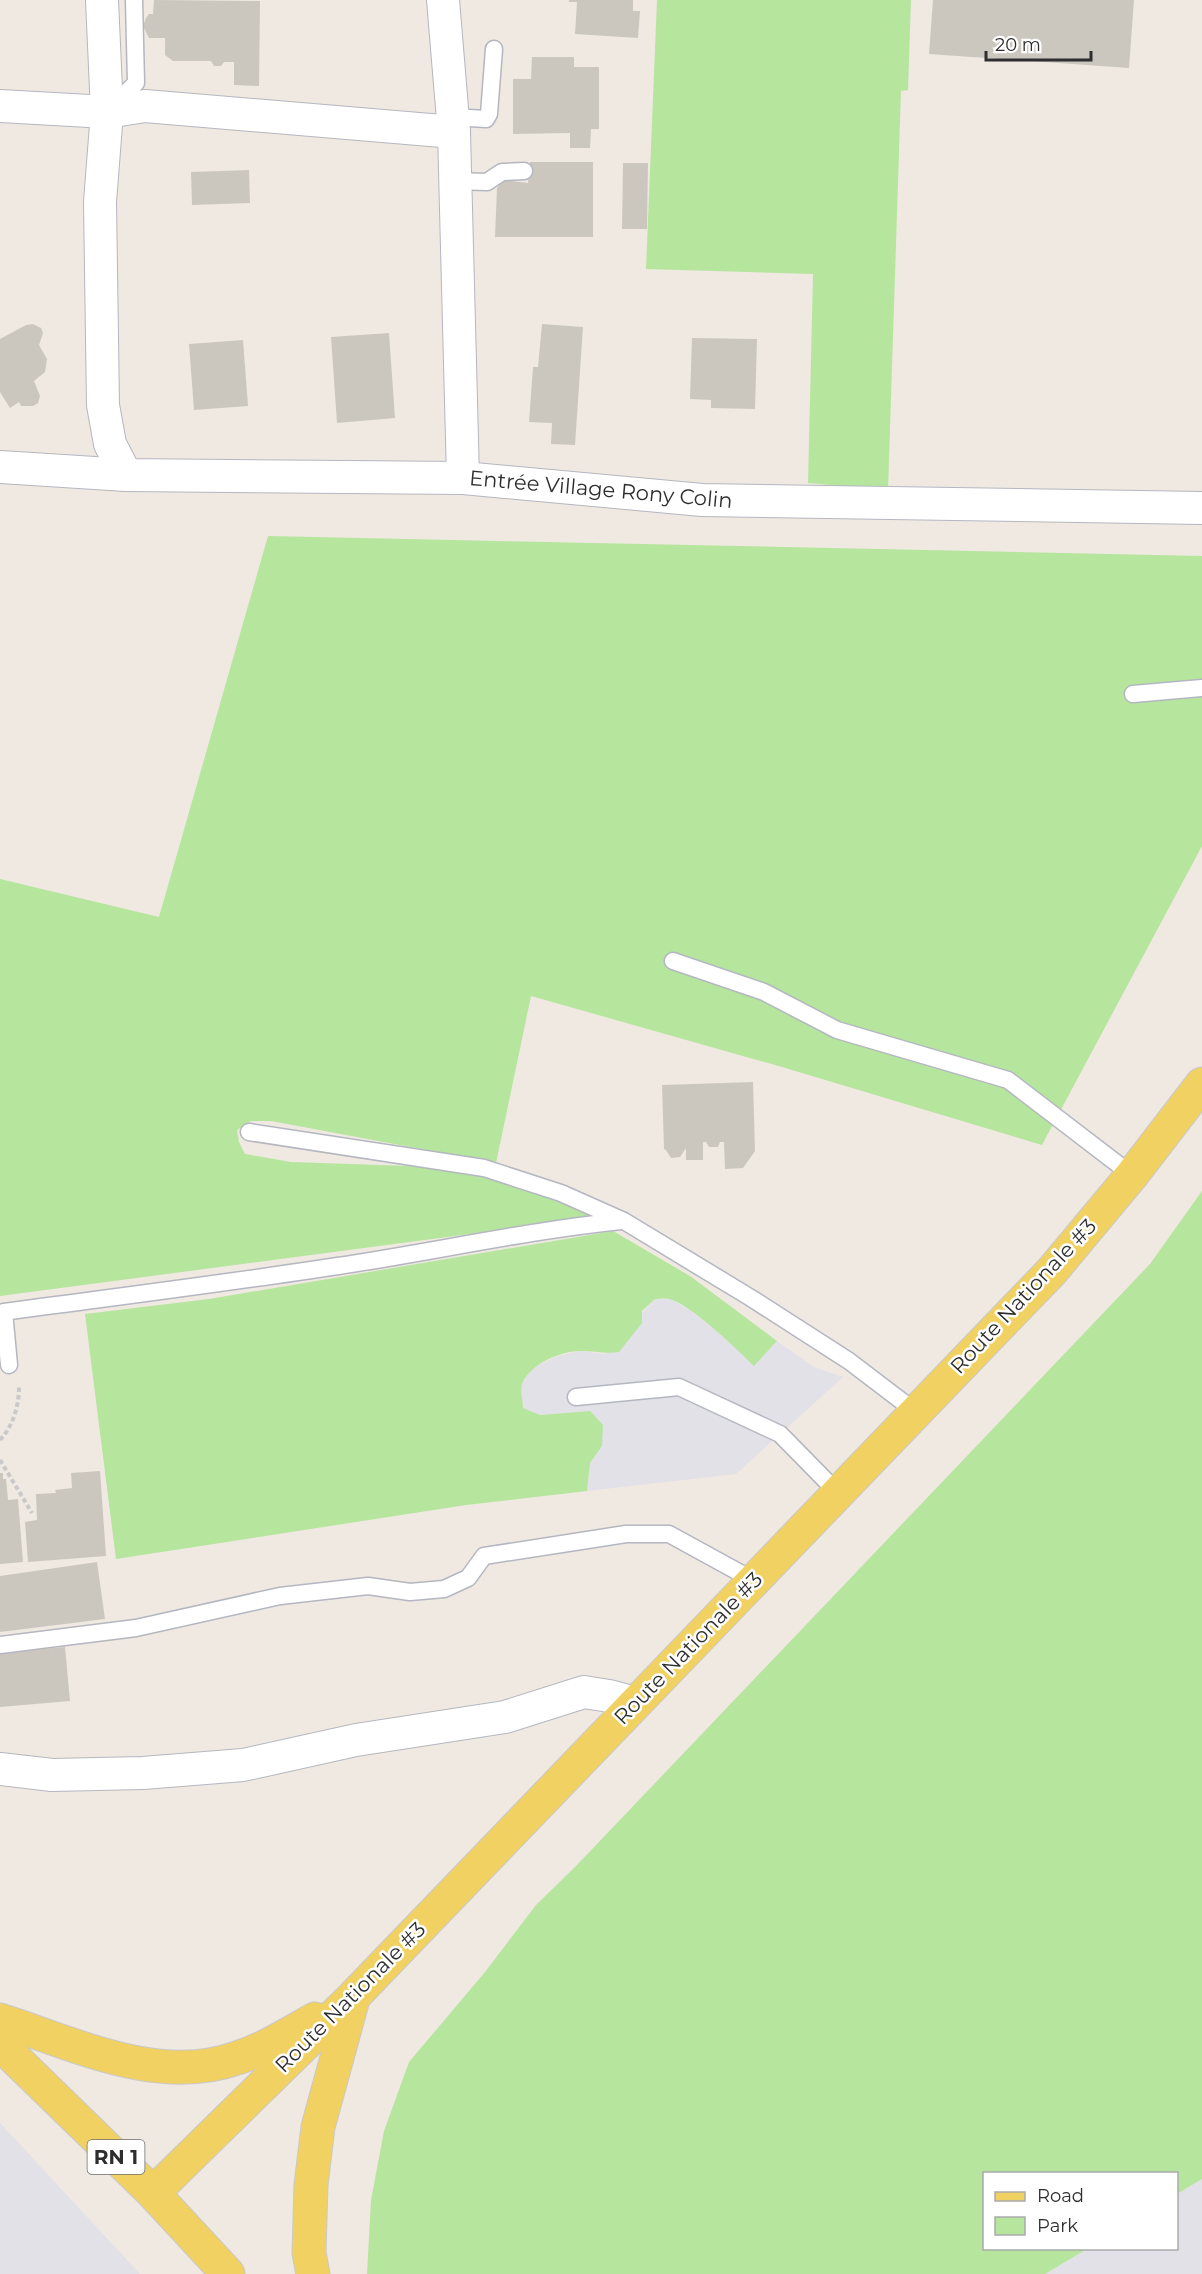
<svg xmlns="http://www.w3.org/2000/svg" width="1202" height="2274" font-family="Montserrat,sans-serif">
  <rect width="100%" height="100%" fill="#efe9e1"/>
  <g fill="#e3e1e8">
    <polygon points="655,1299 671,1299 693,1312 725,1338 754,1365 777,1341 814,1367 843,1377 736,1474 587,1491 590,1463 602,1446 590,1411 540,1415 523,1408 521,1386 530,1369 555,1357 580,1351 605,1354"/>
    <polygon points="0,2123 140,2274 0,2274"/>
    <polygon points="1202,2179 1202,2274 1045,2274 1087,2249 1176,2248 1177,2194"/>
  </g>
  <g fill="#b6e59e">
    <polygon points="657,0 911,0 908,90 901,91 888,490 808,483 813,274 646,269"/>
    <polygon points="268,536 1202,556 1202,846 1042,1145 782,1067 531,996 496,1163 271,1121 251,1121 237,1130 239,1142 245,1154 291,1162 409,1166 485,1176 560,1198 605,1218 576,1220 0,1296 0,879 159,917"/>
    <polygon points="1202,1191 1202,2179 1177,2194 1176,2174 984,2174 984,2248 1087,2249 1045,2274 367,2274 371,2200 384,2131 409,2062 485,1972 536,1905 576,1866 1150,1264"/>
    <path d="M 613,1231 L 690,1276 L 777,1341 L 754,1366 C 738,1350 689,1303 669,1299 C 665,1298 659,1299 655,1299 L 642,1311 L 642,1323 L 619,1352 C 606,1354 594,1351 581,1351 C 560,1351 530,1364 522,1384 C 520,1391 523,1401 523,1408 L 540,1415 L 590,1411 L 603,1425 L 602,1446 L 590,1463 L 587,1491 L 466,1505 L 116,1559 L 85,1314 L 209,1299 Z"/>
  </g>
  <g fill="#cbc7bf">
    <polygon points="154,0 260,1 259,86 234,85 234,62 224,62 221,66 214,66 211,61 173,61 165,55 165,38 149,38 143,26 146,18 149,14 153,14"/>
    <polygon points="569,0 633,0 633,11 640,11 638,38 575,34 577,2 569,2"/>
    <polygon points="933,0 1134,0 1129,68 929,54"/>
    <polygon points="532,57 574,57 574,67 599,67 599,129 591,129 590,148 570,148 570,133 513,134 513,79 531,79"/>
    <polygon points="530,162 593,162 593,237 495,237 497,188 504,180 528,183"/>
    <polygon points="623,163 648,163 647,229 622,229"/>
    <polygon points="249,170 250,203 192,205 191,172"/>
    <polygon points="33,324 41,328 43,333 39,345 47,359 45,372 34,381 40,396 38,403 33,406 21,406 19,402 10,408 0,392 0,339 26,325"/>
    <polygon points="542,324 583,327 575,445 551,444 552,423 529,422 533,367 538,367"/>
    <polygon points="389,333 395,418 337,423 331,337"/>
    <polygon points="692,338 757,339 755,409 711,408 711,400 690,399"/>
    <polygon points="243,340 248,406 194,410 189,344"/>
    <polygon points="753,1082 755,1151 743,1168 725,1169 724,1142 720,1142 718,1147 709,1147 706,1142 703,1142 703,1160 686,1160 686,1148 680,1157 671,1158 666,1150 664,1149 662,1085"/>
    <polygon points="100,1471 106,1556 28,1562 25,1522 37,1520 36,1494 56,1493 55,1490 72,1488 71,1473"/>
    <polygon points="0,1473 3,1473 3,1479 6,1479 8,1500 18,1499 23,1562 0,1564"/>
    <polygon points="97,1562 105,1619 0,1632 0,1576"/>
    <polygon points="65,1647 70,1701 0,1707 0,1653"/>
  </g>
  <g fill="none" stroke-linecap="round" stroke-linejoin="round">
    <g stroke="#b4b7c1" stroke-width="19">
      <g id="service">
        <polyline points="109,109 136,83 134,0"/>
        <polyline points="452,117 486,119 489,114 494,49"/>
        <polyline points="455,181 487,182 502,172 524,171"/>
        <polyline points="1133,694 1202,688"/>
        <polyline points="673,961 764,992 837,1030 1008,1080 1132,1175"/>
        <polyline points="249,1132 484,1168 561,1193 624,1221 751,1298 849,1361 916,1412"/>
        <path d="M 9,1365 L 4,1312 C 115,1297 227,1283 338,1266 C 432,1252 525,1231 621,1221"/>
        <polyline points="576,1397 679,1387 780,1434 838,1493"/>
        <polyline points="0,1645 136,1628 280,1596 368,1586 410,1592 444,1589 468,1578 484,1556 626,1534 669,1534 753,1580"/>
      </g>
    </g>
    <g stroke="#b4b7c1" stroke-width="34">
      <g id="minor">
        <polyline points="102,0 107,112 100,202 103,405 110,444 126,475"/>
        <polyline points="443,0 454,132 463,478"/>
        <polyline points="0,106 107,112 145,106 454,132"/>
        <polyline points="0,467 126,475 463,478 702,500 1202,508"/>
        <polyline points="0,1769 52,1775 143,1773 243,1765 356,1740 505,1717 584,1692 609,1696 635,1703"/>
      </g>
    </g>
    <g stroke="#c9c9c9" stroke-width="35">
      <g id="primary">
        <path d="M 0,2020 C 74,2044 159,2086 237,2058 C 265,2049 290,2033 315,2019"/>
        <polyline points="0,2044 153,2193 228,2274"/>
        <polyline points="153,2193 353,1997 1052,1271 1132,1175 1202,1084"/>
        <polyline points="313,2274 309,2253 311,2185 318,2127 353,1999"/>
      </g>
    </g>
    <g stroke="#c9c9c9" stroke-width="4" stroke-dasharray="4.5 3" stroke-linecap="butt">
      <path d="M 0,1440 C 13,1426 19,1406 19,1387"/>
      <polyline points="0,1460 32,1513"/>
    </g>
    <use href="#service" stroke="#fff" stroke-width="16"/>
    <use href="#minor" stroke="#fff" stroke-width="32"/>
    <use href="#primary" stroke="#f2d163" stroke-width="33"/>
  </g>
  <g text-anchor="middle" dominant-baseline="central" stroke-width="5" stroke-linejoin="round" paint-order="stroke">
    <rect fill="#fff" stroke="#6d6d6d" stroke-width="1.5" x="87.5" y="2140" width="57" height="34" rx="4.5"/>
    <g font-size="20" font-weight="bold" fill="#2e2e2e">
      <text x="116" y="2157">RN 1</text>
    </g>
    <g font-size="21" fill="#2e2e2e" stroke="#fff">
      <text transform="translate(601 489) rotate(5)">Entrée Village Rony Colin</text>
      <text transform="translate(1023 1296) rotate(-47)">Route Nationale #3</text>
      <text transform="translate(688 1648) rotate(-46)">Route Nationale #3</text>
      <text transform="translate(350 1997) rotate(-45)">Route Nationale #3</text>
    </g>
  </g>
  <rect x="983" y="2172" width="195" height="78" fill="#ffffff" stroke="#ababab" stroke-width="1.5"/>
  <rect x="995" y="2192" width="30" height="9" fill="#f2d163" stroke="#ababab" stroke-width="1.5"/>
  <text x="1037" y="2202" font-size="18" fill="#2e2e2e">Road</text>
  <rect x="995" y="2217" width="30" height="18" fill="#b6e59e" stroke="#ababab" stroke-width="1.5"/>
  <text x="1037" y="2232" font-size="18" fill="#2e2e2e">Park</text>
  <path d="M986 51v9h105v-9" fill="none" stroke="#2e2e2e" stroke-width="3"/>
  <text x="995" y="51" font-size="18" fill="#2e2e2e" stroke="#ffffff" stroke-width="4.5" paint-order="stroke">20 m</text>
</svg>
